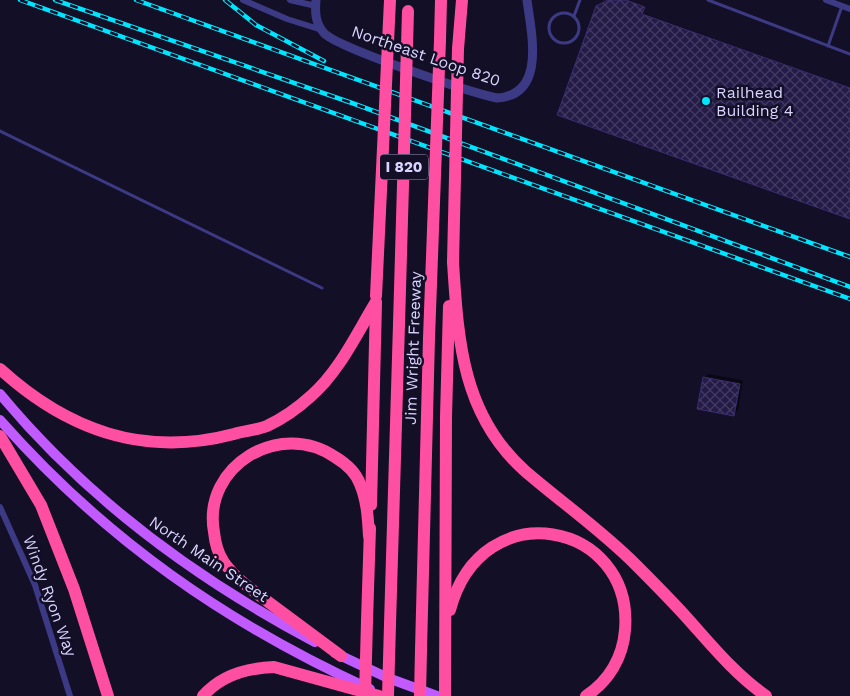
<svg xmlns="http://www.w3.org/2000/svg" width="850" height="696" font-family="'Work Sans',sans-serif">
  <defs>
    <pattern id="building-cross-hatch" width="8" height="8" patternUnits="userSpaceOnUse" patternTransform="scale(1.25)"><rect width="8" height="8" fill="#241b47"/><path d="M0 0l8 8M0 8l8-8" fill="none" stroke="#433b63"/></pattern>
  </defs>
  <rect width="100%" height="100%" fill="#130f26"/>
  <g fill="#0007">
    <polygon points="609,0 627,0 645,6 642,13 850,88 850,218"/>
    <polygon points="708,374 743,380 738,410 734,414 704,378"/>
  </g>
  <g fill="url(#building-cross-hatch)" stroke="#3b2d73">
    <polygon points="608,0 626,0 645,7 642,14 850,88 850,219 557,115 596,6"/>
    <polygon points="703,377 740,384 734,416 697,409"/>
  </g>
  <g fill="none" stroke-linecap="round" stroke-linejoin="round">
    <g stroke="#3d3a85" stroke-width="3">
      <polyline points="708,0 850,54"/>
      <circle cx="564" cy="28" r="15"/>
      <polyline points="574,16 580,0"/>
      <polyline points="828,46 842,6"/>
      <polyline points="0,131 322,288"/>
    </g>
    <g stroke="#3d3a85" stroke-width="6">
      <polyline points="243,0 287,19 322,30"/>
      <polyline points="290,0 316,6"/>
      <polyline points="826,0 850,9"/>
      <polyline points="0,507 35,585 70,696"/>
    </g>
    <path stroke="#3d3a85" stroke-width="9" d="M 316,0 C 315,12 315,23 324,33 C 338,48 472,93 497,98 C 547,95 531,32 527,0"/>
    <g stroke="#c25bff" stroke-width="10">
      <path d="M 0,394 C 86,498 196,579 315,642"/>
      <path d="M 0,420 C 106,540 226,623 370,689"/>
      <polyline points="335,653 388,678 437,696"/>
    </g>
    <g stroke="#ff4fa3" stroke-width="12">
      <polyline points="440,40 441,0"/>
      <polyline points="458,49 462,0"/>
      <path d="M 453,262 C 458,340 462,415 525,471 C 561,502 601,530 635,564 C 653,582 671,600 688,619 C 713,647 735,674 766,696"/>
      <path d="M 0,369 C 67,430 143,458 234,434 C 244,431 257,430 267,426 C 282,419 299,407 311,396 C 339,372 357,333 376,302"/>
      <polyline points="0,436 41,505 74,589 108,696"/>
      <polyline points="371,505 376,303"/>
      <path d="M 450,610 C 482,490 634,522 625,630 C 623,657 609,681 586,696"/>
      <polyline points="367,621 370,528"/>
      <polyline points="390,624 399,324"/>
      <polyline points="421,650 429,338"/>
      <path d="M 341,656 C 317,638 294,621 271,604 C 254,591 235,579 223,561 C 218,553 215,542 214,532 C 202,466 280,419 335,457 C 345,463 356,473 360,484 C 367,500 368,518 369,536"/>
      <path d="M 203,696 C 221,675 248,668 274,667 L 379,696"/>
      <polyline points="445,696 446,417 449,306"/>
    </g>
    <g stroke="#00e5ff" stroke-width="4.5">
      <g id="rail">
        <polyline points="20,0 850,299"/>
        <polyline points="55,0 352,103 850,287"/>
        <polyline points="136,0 850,257"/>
        <polyline points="225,0 256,25 324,61"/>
      </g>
    </g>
    <use href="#rail" stroke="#130f26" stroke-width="2.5" stroke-dasharray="8" stroke-linecap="butt"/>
    <g stroke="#ff4fa3" stroke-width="12">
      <polyline points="453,262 458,49"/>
      <polyline points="376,296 390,0"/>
      <polyline points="399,324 408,11"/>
      <polyline points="429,338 440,40"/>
      <polyline points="365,696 367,621"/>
      <polyline points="388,696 390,624"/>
      <polyline points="420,696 421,650"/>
    </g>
  </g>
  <circle fill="#00e5ff" stroke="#130f26" stroke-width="2" cx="706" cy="101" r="5"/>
  <g text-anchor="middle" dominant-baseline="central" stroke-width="5" stroke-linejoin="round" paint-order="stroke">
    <rect fill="#130f26" stroke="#9e99be" stroke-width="1" x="380" y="154.5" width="48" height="25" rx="4"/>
    <g font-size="15" font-weight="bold" fill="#d9d4ff">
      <text x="404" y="167">I 820</text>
    </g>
    <g font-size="16" fill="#d9d4ff" stroke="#130f26">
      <text transform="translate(426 56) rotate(19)">Northeast Loop 820</text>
      <text transform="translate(413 348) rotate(-88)">Jim Wright Freeway</text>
      <text transform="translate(209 559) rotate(34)">North Main Street</text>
      <text transform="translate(50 596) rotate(70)">Windy Ryon Way</text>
    </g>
    <g font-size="16" fill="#d9d4ff" stroke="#130f26" text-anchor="start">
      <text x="716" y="92">Railhead<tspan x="716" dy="18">Building 4</tspan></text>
    </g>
  </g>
</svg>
